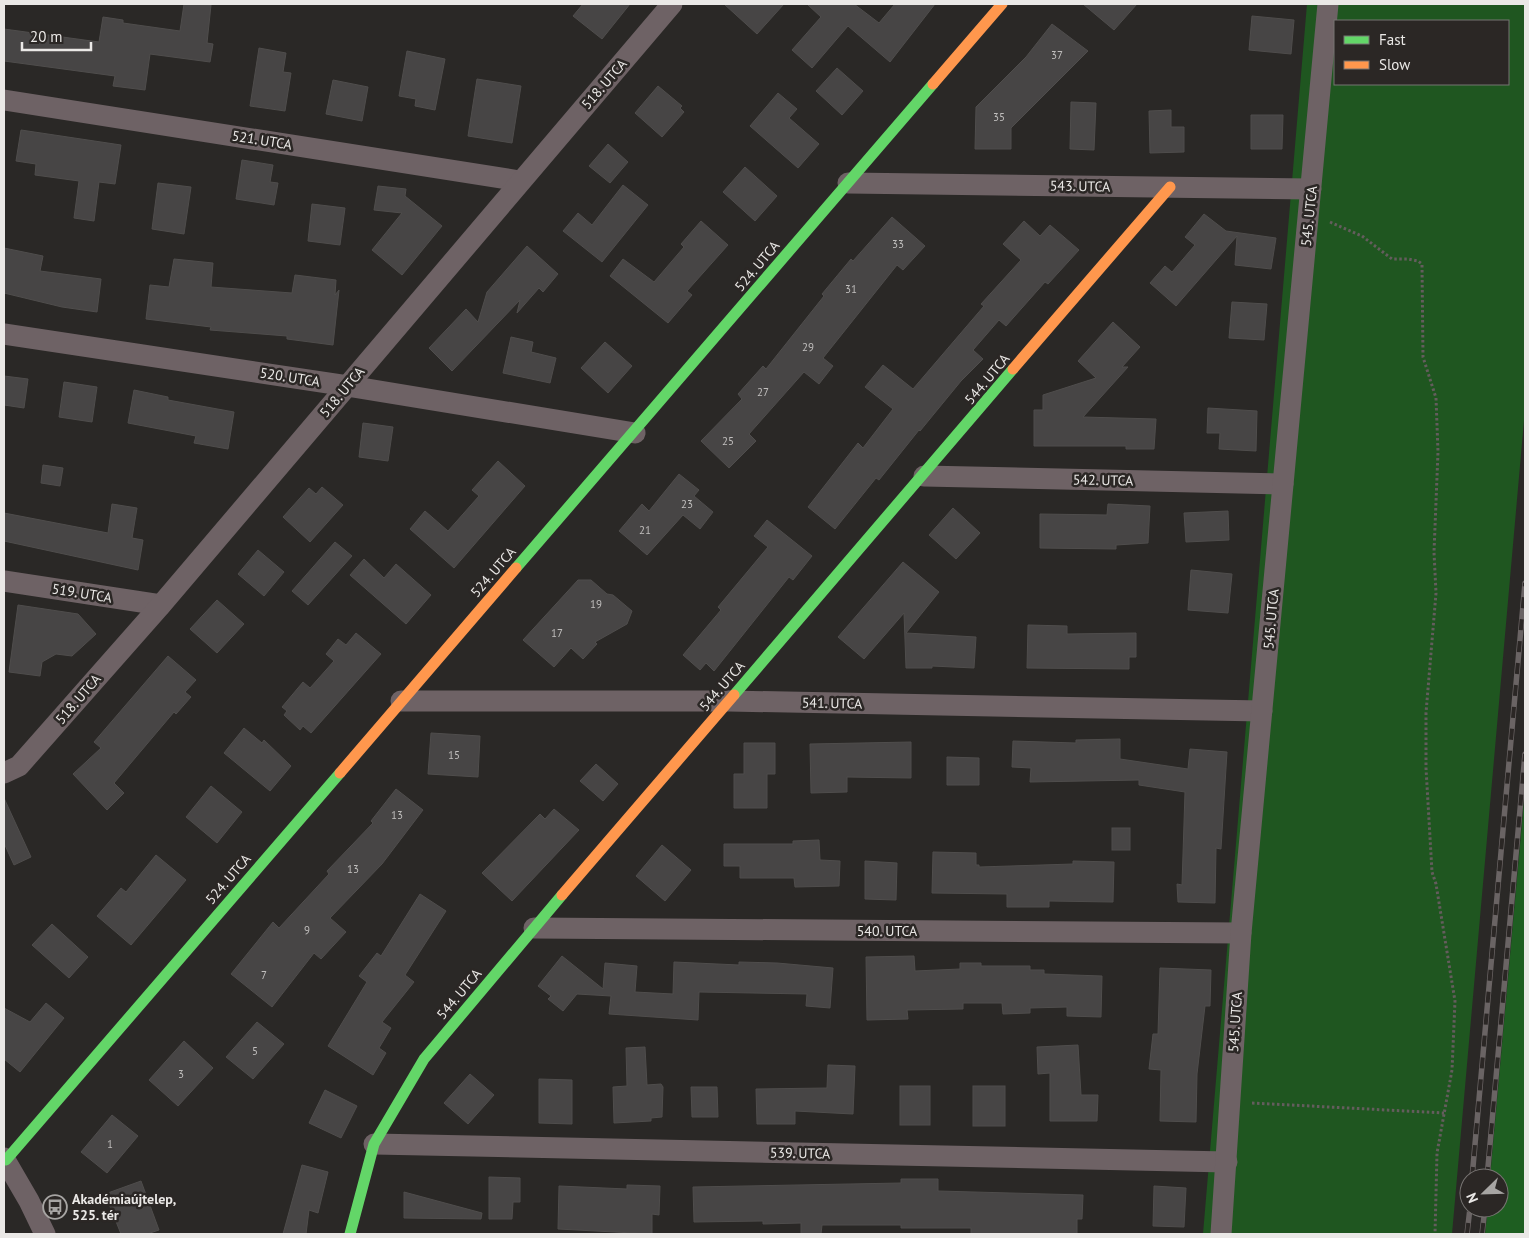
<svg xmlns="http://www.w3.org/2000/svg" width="1529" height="1238" font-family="'PT Sans',sans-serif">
  <rect width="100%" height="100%" fill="#2a2826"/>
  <path fill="#1f5620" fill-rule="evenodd" d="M 1307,4 L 1525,4 L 1525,409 L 1452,1234 L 1203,1234 ZM 1335,21 L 1508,21 L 1508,84 L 1335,84 Z"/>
  <polygon fill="#1e5e21" points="1525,790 1525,1234 1485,1234 1488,1208 1499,1208 1499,1178 1490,1178"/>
  <g fill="#474545" stroke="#4f4d4c">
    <polygon points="184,4 211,5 207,43 213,44 210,62 150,54 145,90 113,86 115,76 4,61 4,29 99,42 103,17 123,20 123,23 180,31"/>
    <polygon points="583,4 630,4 602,39 573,16"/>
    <polygon points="724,4 784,4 757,34"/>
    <polygon points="807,4 854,4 879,23 895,4 935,4 890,62 848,26 812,68 792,50 821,17"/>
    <polygon points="1083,4 1137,4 1114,30"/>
    <polygon points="1252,16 1294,20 1291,54 1249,50"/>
    <polygon points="1052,24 1088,51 1011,128 1011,149 975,149 976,107 1026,57"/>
    <polygon points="259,48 286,53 283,72 291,73 285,111 250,106"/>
    <polygon points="407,51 445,59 435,110 415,106 416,99 399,96"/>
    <polygon points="837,68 863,91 842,115 816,91"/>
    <polygon points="477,79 521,86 512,143 468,136"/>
    <polygon points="333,80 368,87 362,121 326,114"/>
    <polygon points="658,86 682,106 680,108 684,112 662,137 635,113"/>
    <polygon points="778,93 797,109 789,118 819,144 798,168 750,126"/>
    <polygon points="1071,102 1096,103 1094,150 1070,149"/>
    <polygon points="1171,110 1171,127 1184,127 1184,152 1150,153 1149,111"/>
    <polygon points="1251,115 1283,115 1282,149 1251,149"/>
    <polygon points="21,130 121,145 115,184 99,182 94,221 74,218 79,181 35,175 36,164 16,161"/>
    <polygon points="608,144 628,162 610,183 589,166"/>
    <polygon points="242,160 273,165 270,182 278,183 274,205 236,199"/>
    <polygon points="745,167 777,196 755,221 723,192"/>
    <polygon points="158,183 191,187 184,234 152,229"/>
    <polygon points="623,185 648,205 602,262 563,231 578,213 592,225"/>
    <polygon points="378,186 406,189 405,196 442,226 402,275 372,250 402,213 374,210"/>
    <polygon points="312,204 345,208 340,245 308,241"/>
    <polygon points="1204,214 1226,231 1276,238 1271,269 1235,265 1237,236 1176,306 1150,283 1165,266 1172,272 1195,245 1185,237"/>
    <polygon points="892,217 925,246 903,270 897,265 823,358 833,366 819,384 804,372 749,434 756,441 729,468 701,441 742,399 738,394 763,366 766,369 824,296 822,294 851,259 853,261"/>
    <polygon points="701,221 728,245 687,291 692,295 668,323 610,276 623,259 654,282 684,247 681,244"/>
    <polygon points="1024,221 1040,236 1050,225 1079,250 1048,284 1045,282 1006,326 999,320 973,350 983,359 961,381 920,431 919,430 879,480 876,478 835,529 808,507 858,443 863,448 893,409 865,387 883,365 913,389 984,306 981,304 1021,260 1003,244"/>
    <polygon points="527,246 558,274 543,292 539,288 517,313 520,300 452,371 429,348 466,309 478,322 487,292"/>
    <polygon points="4,248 43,256 40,271 101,279 97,312 62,307 4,293"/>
    <polygon points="174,259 213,263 211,287 292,293 295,275 336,280 335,295 339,290 333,345 287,339 287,336 210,330 211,327 146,319 150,285 169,287"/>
    <polygon points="1232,302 1267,304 1264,340 1229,338"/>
    <polygon points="1113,322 1140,347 1122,367 1128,367 1083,417 1156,419 1154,449 1126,449 1126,446 1034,446 1034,410 1043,410 1043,395 1096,378 1078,361"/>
    <polygon points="511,337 533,342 531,352 556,358 550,383 503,373"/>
    <polygon points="605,342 632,366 608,393 581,368"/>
    <polygon points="4,376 28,379 24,408 4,405"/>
    <polygon points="64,382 97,387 92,422 59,417"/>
    <polygon points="134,390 168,397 168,400 234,412 228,449 194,443 196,436 128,423"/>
    <polygon points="1208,408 1257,411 1256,451 1219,449 1220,433 1207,433"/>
    <polygon points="363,423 393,427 388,461 359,457"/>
    <polygon points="498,461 525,486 454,568 410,529 425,511 448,531 479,496 472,490"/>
    <polygon points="43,465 63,468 60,486 41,483"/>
    <polygon points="679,474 699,490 694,496 713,512 700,529 683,515 647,555 619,531 642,504 649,511"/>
    <polygon points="322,487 343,505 310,542 283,517 309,488 316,494"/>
    <polygon points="112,504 137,508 132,538 143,540 138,570 4,541 4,513 108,533"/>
    <polygon points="1108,504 1150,506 1148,543 1116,545 1116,549 1040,548 1040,514 1107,515"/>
    <polygon points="953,508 980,533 956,559 929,535"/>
    <polygon points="1228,511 1229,540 1186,542 1184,513"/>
    <polygon points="767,520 812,556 793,580 789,577 714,671 706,663 700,670 683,655 721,610 718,607 768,547 754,536"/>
    <polygon points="335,542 352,556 308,605 292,591"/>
    <polygon points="258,550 284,572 264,596 238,574"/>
    <polygon points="364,559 384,578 396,564 431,595 406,624 350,575"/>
    <polygon points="903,562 939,592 906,633 976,637 974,668 932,666 932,668 906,668 904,613 864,659 838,637"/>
    <polygon points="1191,570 1232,574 1228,613 1188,610"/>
    <polygon points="578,580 591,580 607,594 613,595 632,611 627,624 595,642 597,644 583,659 571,648 554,667 523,640"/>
    <polygon points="217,600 244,624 217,653 190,629"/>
    <polygon points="18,605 78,614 96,634 72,656 56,654 42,662 40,676 9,672"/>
    <polygon points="1028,625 1067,626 1067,634 1136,633 1136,657 1129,657 1129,669 1027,668"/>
    <polygon points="356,633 381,654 311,733 303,726 300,730 284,715 287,711 282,707 303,682 310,688 334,661 326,654 338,639 346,645"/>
    <polygon points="168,656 196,680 185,692 191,697 176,714 174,712 114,783 124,793 107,810 73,774 101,748 94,742"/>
    <polygon points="244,728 262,743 264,740 291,766 270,791 224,753"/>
    <polygon points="431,733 480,736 478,777 428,774"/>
    <polygon points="1120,739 1120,759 1188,769 1190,749 1227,752 1221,849 1216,848 1215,903 1178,902 1177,884 1182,885 1185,792 1139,785 1139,780 1030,782 1031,768 1012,767 1013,741 1076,743 1076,740"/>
    <polygon points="911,742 911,778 847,777 847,792 811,793 810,744"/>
    <polygon points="744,743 775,743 775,774 767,774 767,808 734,808 734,774 744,774"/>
    <polygon points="947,757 979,758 979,785 947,785"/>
    <polygon points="596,764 618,784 603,801 580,781"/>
    <polygon points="211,786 242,812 217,843 186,817"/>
    <polygon points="396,789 423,810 382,864 330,918 346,932 321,959 314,953 272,1007 231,974 273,922 279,928 329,874 327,871 373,823 371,821"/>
    <polygon points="4,798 31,857 14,865 4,843"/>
    <polygon points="554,809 579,830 512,901 482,873 540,814 545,819"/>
    <rect x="1112" y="828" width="18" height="22"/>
    <polygon points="819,840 820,860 840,861 839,886 795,887 794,878 740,878 740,866 724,866 724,844 793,844 793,841"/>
    <polygon points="662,845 691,870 665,901 636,876"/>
    <polygon points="933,852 976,853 976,865 979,865 979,867 1073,864 1073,861 1114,862 1113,902 1049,901 1049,907 1007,907 1007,894 932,893"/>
    <polygon points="156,855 186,880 131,945 97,916 121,888 126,892"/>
    <polygon points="865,861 897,863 896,900 865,899"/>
    <polygon points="420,894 446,911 405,975 414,982 382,1022 391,1028 379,1048 386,1053 373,1075 328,1046 367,982 359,976 377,953 381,956"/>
    <polygon points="52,924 88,957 69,978 32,945"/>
    <polygon points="562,956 603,989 605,963 637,966 635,992 673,994 674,962 739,965 739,962 777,963 833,968 830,1008 806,1006 807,994 699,992 698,1020 609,1014 611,996 577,994 563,1011 548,999 551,996 538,986"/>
    <polygon points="914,956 915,971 960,969 960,963 981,963 981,966 1030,966 1030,970 1044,970 1044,974 1102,976 1101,1017 1067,1016 1067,1007 1030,1008 1030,1013 1003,1014 1002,1003 963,1003 963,1009 907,1010 908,1019 867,1020 866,957"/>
    <polygon points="1160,968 1211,970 1210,1006 1205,1006 1197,1074 1196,1122 1160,1121 1161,1070 1149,1069 1153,1034 1158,1034"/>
    <polygon points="46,1003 64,1018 20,1072 4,1059 4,1008 30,1022"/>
    <polygon points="257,1022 284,1044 253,1079 226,1057"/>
    <polygon points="184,1041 213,1068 178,1106 149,1080"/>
    <polygon points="1078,1045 1081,1095 1098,1095 1097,1121 1050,1121 1050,1073 1038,1074 1037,1047"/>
    <polygon points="645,1047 647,1085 661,1084 663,1087 662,1117 651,1118 651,1121 614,1123 613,1087 627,1086 626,1048"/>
    <polygon points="828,1065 855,1066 853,1114 795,1111 795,1124 757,1124 756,1089 827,1088"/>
    <polygon points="470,1074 494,1095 468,1124 444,1103"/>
    <polygon points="539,1079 572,1080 572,1124 539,1123"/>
    <rect x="900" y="1086" width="30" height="39"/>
    <rect x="973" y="1086" width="32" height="40"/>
    <polygon points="691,1087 717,1087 718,1117 692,1117"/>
    <polygon points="325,1090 357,1106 341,1138 309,1123"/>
    <polygon points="112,1115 138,1136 107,1173 81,1152"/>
    <polygon points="302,1165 328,1172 318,1213 309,1210 306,1234 283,1234"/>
    <polygon points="489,1177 520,1178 520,1202 513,1202 512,1219 489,1219"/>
    <polygon points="901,1179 938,1179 938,1191 1083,1195 1082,1219 1077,1219 1077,1234 971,1234 971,1228 901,1228 901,1225 822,1225 821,1234 801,1234 801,1223 763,1224 763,1221 694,1222 693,1187 901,1183"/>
    <polygon points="141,1181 159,1230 147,1234 121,1234 105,1194"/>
    <polygon points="627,1185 660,1186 659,1215 652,1214 652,1234 558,1229 559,1186 627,1189"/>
    <polygon points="1154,1186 1186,1188 1184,1227 1153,1226"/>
    <polygon points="404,1192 482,1213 481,1219 404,1218"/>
  </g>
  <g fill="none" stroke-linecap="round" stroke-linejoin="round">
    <g stroke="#645d5d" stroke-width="3" stroke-dasharray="2.5 2.5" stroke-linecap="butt">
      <polyline points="1330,222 1362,236 1392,259 1408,259 1418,261 1422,264 1423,357 1436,398 1438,452 1434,552 1436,593 1426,713 1426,768 1432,872 1436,884 1455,1001 1452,1070 1437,1153 1435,1234"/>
      <polyline points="1252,1103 1444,1113"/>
    </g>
    <g stroke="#6e6265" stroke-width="21">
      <polyline points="4,100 520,181"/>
      <polyline points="848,183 1311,189"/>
      <polyline points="4,334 348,386 635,433"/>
      <polyline points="924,476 1283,484"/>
      <polyline points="4,581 161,605"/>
      <polyline points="401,701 729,701 1262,711"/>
      <polyline points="4,773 19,766 161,605 672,4"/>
      <polyline points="534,928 1241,933"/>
      <polyline points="374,1144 1227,1162"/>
      <polyline points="4,1158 29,1201 45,1234"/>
      <polyline points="1221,1234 1241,933 1328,4"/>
    </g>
    <g stroke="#63d668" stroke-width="11">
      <polyline points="516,568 933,84"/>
      <polyline points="734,695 1013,369"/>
      <polyline points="6,1160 340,773"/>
      <polyline points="350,1234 374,1144 424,1059 562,895"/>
    </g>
    <g stroke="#ff974d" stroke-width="11">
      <polyline points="933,84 1002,4"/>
      <polyline points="1013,369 1170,187"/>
      <polyline points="340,773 516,568"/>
      <polyline points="562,895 734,695"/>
    </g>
    <g stroke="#6a6464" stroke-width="5.5">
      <g id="rail">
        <polyline points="1472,1178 1525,583"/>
        <polyline points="1487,1178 1525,754"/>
        <polyline points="1467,1234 1470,1208"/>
        <polyline points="1482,1234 1485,1208"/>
      </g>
    </g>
    <use href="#rail" stroke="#2b2725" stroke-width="4" stroke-dasharray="11" stroke-linecap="butt"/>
  </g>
  <defs>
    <g id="bus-ring" transform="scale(1.25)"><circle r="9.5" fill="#2b2725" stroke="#a7a5a3" stroke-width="1.5"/><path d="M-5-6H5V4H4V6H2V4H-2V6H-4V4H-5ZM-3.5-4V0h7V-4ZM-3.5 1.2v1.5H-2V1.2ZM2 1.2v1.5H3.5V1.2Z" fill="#a7a5a3"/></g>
  </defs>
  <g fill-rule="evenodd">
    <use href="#bus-ring" x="55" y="1207"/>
  </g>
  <g text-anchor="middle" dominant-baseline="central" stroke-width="5" stroke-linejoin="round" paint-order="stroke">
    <g font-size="11" fill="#c1bfbe">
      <text x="1057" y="55">37</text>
      <text x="999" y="117">35</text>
      <text x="898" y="244">33</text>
      <text x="851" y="289">31</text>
      <text x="808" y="347">29</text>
      <text x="763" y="392">27</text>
      <text x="728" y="441">25</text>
      <text x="687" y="504">23</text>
      <text x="645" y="530">21</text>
      <text x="596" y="604">19</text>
      <text x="557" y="633">17</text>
      <text x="454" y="755">15</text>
      <text x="397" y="815">13</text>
      <text x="353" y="869">13</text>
      <text x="307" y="930">9</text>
      <text x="264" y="975">7</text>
      <text x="255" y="1051">5</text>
      <text x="181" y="1074">3</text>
      <text x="110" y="1144">1</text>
    </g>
    <g font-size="14" fill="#eae8e6" stroke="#2b2725">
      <text transform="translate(604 84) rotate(-49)">518. UTCA</text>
      <text transform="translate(262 140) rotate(9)">521. UTCA</text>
      <text transform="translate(1080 186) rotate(1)">543. UTCA</text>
      <text transform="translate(1309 216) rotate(-84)">545. UTCA</text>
      <text transform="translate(757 266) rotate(-50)">524. UTCA</text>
      <text transform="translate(290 377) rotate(9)">520. UTCA</text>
      <text transform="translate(987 379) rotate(-50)">544. UTCA</text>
      <text transform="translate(342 392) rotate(-50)">518. UTCA</text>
      <text transform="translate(1103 480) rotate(1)">542. UTCA</text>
      <text transform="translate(493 572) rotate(-49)">524. UTCA</text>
      <text transform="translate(82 593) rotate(9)">519. UTCA</text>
      <text transform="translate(1271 619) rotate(-85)">545. UTCA</text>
      <text transform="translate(722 686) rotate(-49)">544. UTCA</text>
      <text transform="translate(78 699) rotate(-49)">518. UTCA</text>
      <text transform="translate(832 703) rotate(1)">541. UTCA</text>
      <text transform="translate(228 879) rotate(-49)">524. UTCA</text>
      <text x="887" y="931">540. UTCA</text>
      <text transform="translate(459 994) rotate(-50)">544. UTCA</text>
      <text transform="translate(1235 1022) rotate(-86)">545. UTCA</text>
      <text transform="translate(800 1153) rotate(1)">539. UTCA</text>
    </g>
    <g font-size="14" font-weight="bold" fill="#eae8e6" stroke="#2b2725" text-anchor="start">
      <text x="72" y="1199">Akadémiaújtelep,<tspan x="72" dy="16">525. tér</tspan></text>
    </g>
  </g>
  <rect width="1529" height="1238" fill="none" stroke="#eae8e6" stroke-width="10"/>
  <rect x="1334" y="20" width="175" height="65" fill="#2b2725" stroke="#777472"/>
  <rect x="1344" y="36" width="25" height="8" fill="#63d668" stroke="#777472"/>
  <text x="1379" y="45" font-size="15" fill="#eae8e6">Fast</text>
  <rect x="1344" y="61" width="25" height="8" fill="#ff974d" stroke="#777472"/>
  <text x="1379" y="70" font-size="15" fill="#eae8e6">Slow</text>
  <g transform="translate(1484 1193) rotate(247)"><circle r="24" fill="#2b2725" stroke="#777472"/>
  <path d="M0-4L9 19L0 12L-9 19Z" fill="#a7a5a3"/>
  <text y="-8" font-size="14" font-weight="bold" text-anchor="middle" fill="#eae8e6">N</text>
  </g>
  <path d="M22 42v8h69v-8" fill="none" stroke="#eae8e6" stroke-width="2.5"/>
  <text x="30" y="42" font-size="15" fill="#eae8e6" stroke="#2b2725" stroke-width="4" paint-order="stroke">20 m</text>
</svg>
